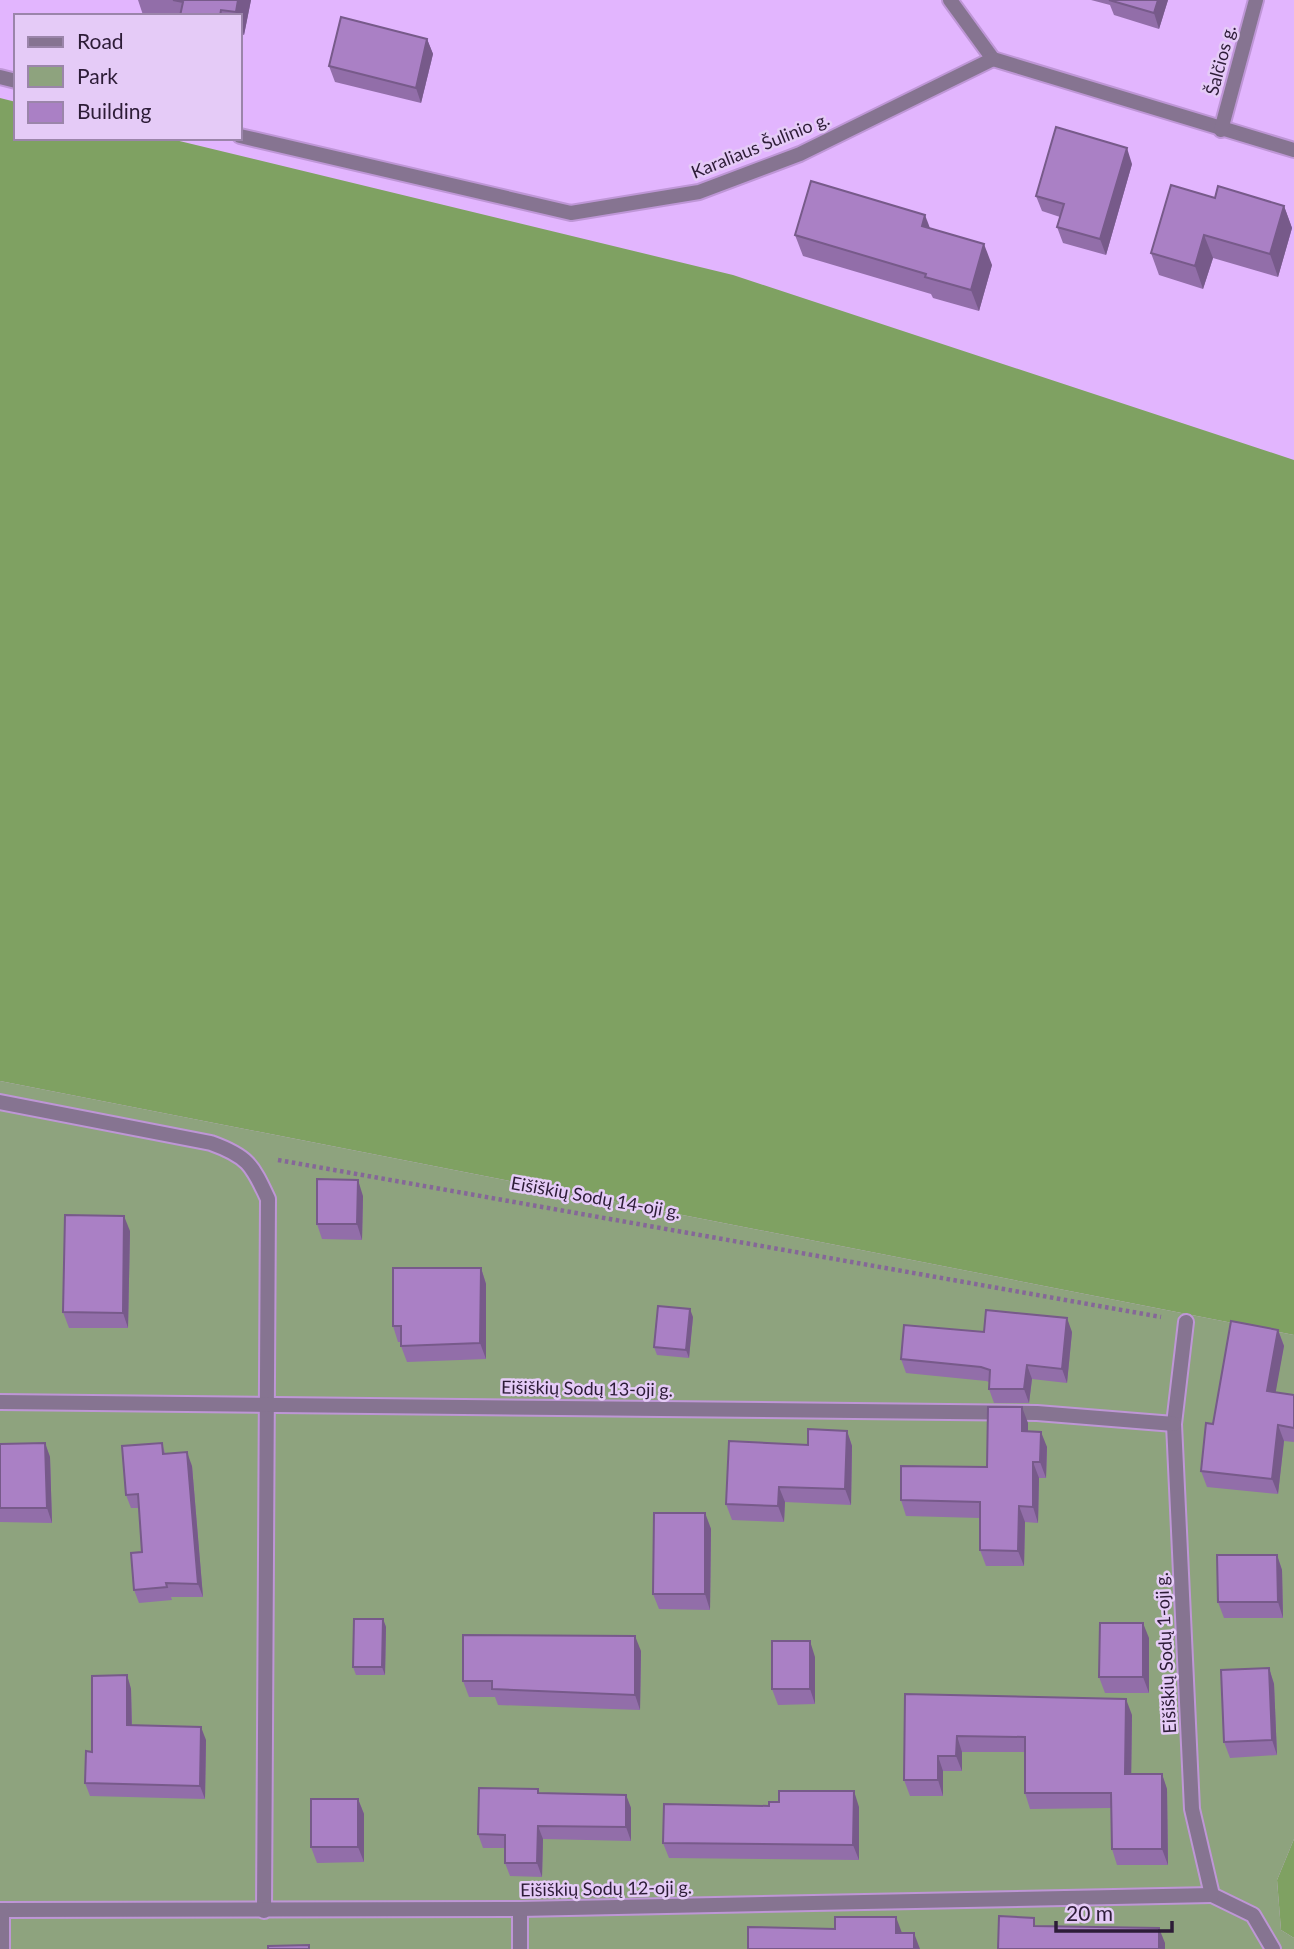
<svg xmlns="http://www.w3.org/2000/svg" width="1294" height="1949" font-family="Lato,sans-serif">
  <rect width="100%" height="100%" fill="#e2b5fe"/>
  <polygon fill="#8ea37e" points="0,1081 1294,1335 1294,1839 1277,1880 1281,1930 1294,1938 1294,1949 0,1949"/>
  <g fill="#7fa162">
    <polygon points="0,98 16,102 16,138 167,138 733,275 1294,460 1294,1335 0,1081"/>
    <polygon points="1294,1839 1294,1938 1281,1930 1277,1880"/>
  </g>
  <g fill="none" stroke-linecap="round" stroke-linejoin="round">
    <g stroke="#be96d6" stroke-width="18">
      <g id="minor">
        <polyline points="950,0 993,59 1294,150"/>
        <polyline points="0,77 16,81"/>
        <polyline points="1221,130 1256,0"/>
        <polyline points="240,136 571,213 699,192 800,154 993,59"/>
        <path d="M 0,1102 L 211,1143 C 247,1156 252,1164 268,1199 L 264,1911"/>
        <polyline points="1186,1322 1174,1424 1192,1809 1212,1895 1253,1915 1273,1949"/>
        <polyline points="0,1402 1037,1413 1174,1424"/>
        <polyline points="520,1909 520,1949"/>
        <polyline points="0,1910 520,1909 1212,1895"/>
        <polyline points="2,1949 2,1910"/>
      </g>
    </g>
    <polyline stroke="#856798" stroke-width="4.5" stroke-dasharray="3.5 3.5" stroke-linecap="butt" points="278,1160 1161,1317"/>
    <use href="#minor" stroke="#867491" stroke-width="14"/>
  </g>
  <g fill="#926ea9">
    <polygon points="138,0 251,0 244,35 240,34 240,16 148,16 143,15"/>
    <polygon points="1091,0 1168,0 1159,29 1114,15 1110,5"/>
    <polygon points="427,39 433,54 421,103 335,82 329,66"/>
    <polygon points="1132,164 1106,255 1063,243 1057,227 1060,217 1042,211 1036,196"/>
    <polygon points="1215,198 1284,206 1292,228 1278,277 1213,258 1203,289 1159,275 1151,253"/>
    <polygon points="930,229 992,265 979,311 933,298 931,294 803,256 795,235"/>
    <polygon points="363,1196 362,1240 322,1239 317,1224"/>
    <polygon points="130,1231 128,1328 69,1328 63,1312"/>
    <polygon points="481,1268 486,1284 486,1359 407,1362 401,1346 401,1342 398,1342 393,1326"/>
    <polygon points="693,1317 689,1358 657,1355 654,1347"/>
    <polygon points="1278,1330 1284,1346 1275,1392 1294,1395 1294,1442 1284,1441 1278,1494 1207,1487 1201,1471 1213,1424"/>
    <polygon points="984,1332 1072,1332 1067,1383 1032,1379 1029,1403 994,1403 989,1389 989,1382 986,1381 906,1373 901,1359"/>
    <polygon points="1028,1423 1028,1431 1047,1447 1046,1478 1039,1478 1038,1523 1025,1522 1024,1566 986,1566 980,1550 980,1518 906,1516 901,1500 987,1467"/>
    <polygon points="847,1431 852,1446 851,1505 785,1502 784,1522 732,1520 726,1504 808,1445"/>
    <polygon points="45,1443 50,1457 52,1523 0,1522 0,1444"/>
    <polygon points="162,1443 165,1453 192,1466 203,1597 171,1597 172,1600 139,1603 134,1590 142,1552 139,1508 131,1508 126,1495"/>
    <polygon points="705,1513 711,1529 710,1610 659,1609 653,1594"/>
    <polygon points="1277,1555 1282,1570 1283,1618 1224,1618 1218,1602"/>
    <polygon points="383,1619 386,1627 385,1675 356,1675 353,1667"/>
    <polygon points="1149,1638 1149,1693 1105,1693 1099,1677"/>
    <polygon points="641,1651 640,1710 498,1705 495,1697 469,1697 463,1681"/>
    <polygon points="815,1657 815,1704 778,1705 772,1689"/>
    <polygon points="1269,1668 1274,1684 1277,1755 1230,1758 1224,1742"/>
    <polygon points="127,1675 131,1689 132,1725 206,1740 205,1799 90,1796 85,1783 92,1752"/>
    <polygon points="905,1694 1132,1715 1131,1774 1162,1774 1167,1789 1168,1865 1117,1865 1112,1849 1111,1808 1030,1809 1025,1793 1025,1752 962,1752 962,1771 943,1771 943,1796 910,1796 904,1780"/>
    <polygon points="539,1793 626,1795 631,1808 631,1841 543,1839 542,1877 510,1876 505,1863 505,1848 483,1848 478,1834"/>
    <polygon points="358,1799 364,1814 364,1862 317,1863 311,1847"/>
    <polygon points="779,1802 859,1807 859,1860 669,1858 663,1843"/>
  </g>
  <g fill="#775a8a">
    <polygon points="238,0 251,0 244,35 240,23 240,16 237,16 236,12"/>
    <polygon points="1158,0 1168,0 1159,29 1154,13"/>
    <polygon points="427,39 433,54 421,103 416,88"/>
    <polygon points="1127,148 1132,164 1106,255 1100,239"/>
    <polygon points="1284,206 1292,228 1278,277 1270,254"/>
    <polygon points="925,215 933,236 922,226"/>
    <polygon points="1204,235 1213,258 1203,289 1195,266"/>
    <polygon points="984,244 992,265 979,311 971,290"/>
    <polygon points="358,1180 363,1196 362,1240 357,1224"/>
    <polygon points="124,1216 130,1231 128,1328 123,1313"/>
    <polygon points="481,1268 486,1284 486,1359 480,1343"/>
    <polygon points="690,1309 693,1317 689,1358 686,1350"/>
    <polygon points="1067,1318 1072,1332 1067,1383 1062,1369"/>
    <polygon points="1278,1330 1284,1346 1273,1407 1267,1391"/>
    <polygon points="1027,1365 1032,1379 1029,1403 1024,1389"/>
    <polygon points="1022,1407 1028,1423 1028,1447 1022,1431"/>
    <polygon points="1278,1425 1284,1441 1278,1494 1272,1479"/>
    <polygon points="847,1431 852,1446 851,1505 845,1489"/>
    <polygon points="1041,1432 1047,1447 1046,1478 1040,1462"/>
    <polygon points="45,1443 50,1457 52,1523 47,1508"/>
    <polygon points="187,1452 192,1466 203,1597 198,1584"/>
    <polygon points="1033,1462 1039,1478 1038,1523 1033,1507"/>
    <polygon points="779,1487 785,1502 784,1522 778,1506"/>
    <polygon points="1019,1506 1025,1522 1024,1566 1018,1551"/>
    <polygon points="705,1513 711,1529 710,1610 705,1594"/>
    <polygon points="1277,1555 1282,1570 1283,1618 1278,1602"/>
    <polygon points="383,1619 386,1627 385,1675 382,1667"/>
    <polygon points="1143,1623 1149,1638 1149,1693 1143,1677"/>
    <polygon points="635,1636 641,1651 640,1710 635,1695"/>
    <polygon points="810,1641 815,1657 815,1704 810,1689"/>
    <polygon points="1269,1668 1274,1684 1277,1755 1272,1740"/>
    <polygon points="127,1675 131,1689 132,1738 127,1725"/>
    <polygon points="1126,1699 1132,1715 1131,1790 1125,1774"/>
    <polygon points="201,1727 206,1740 205,1799 200,1786"/>
    <polygon points="957,1736 962,1752 962,1771 956,1756"/>
    <polygon points="938,1756 943,1771 943,1796 938,1780"/>
    <polygon points="1162,1774 1167,1789 1168,1865 1162,1849"/>
    <polygon points="854,1791 859,1807 859,1860 853,1845"/>
    <polygon points="626,1795 631,1808 631,1841 626,1827"/>
    <polygon points="358,1799 364,1814 364,1862 358,1847"/>
    <polygon points="538,1826 543,1839 542,1877 537,1863"/>
    <polygon points="896,1917 902,1933 896,1933"/>
    <polygon points="1159,1928 1165,1943 1165,1949 1159,1949"/>
    <polygon points="914,1933 920,1949 914,1949"/>
  </g>
  <g fill="#aa80c5" stroke="#775a8a" stroke-width="2">
    <polygon points="173,0 238,0 236,12 221,10 220,16 180,16 183,2"/>
    <polygon points="1109,0 1158,0 1154,13"/>
    <polygon points="341,17 427,39 416,88 329,66"/>
    <polygon points="1056,127 1127,148 1100,239 1057,227 1064,204 1036,196"/>
    <polygon points="811,181 925,215 922,226 984,244 971,290 925,277 926,274 795,235"/>
    <polygon points="1171,185 1215,198 1218,186 1284,206 1270,254 1204,235 1195,266 1151,253"/>
    <polygon points="317,1179 358,1180 357,1224 317,1224"/>
    <polygon points="65,1215 124,1216 123,1313 63,1312"/>
    <polygon points="393,1268 481,1268 480,1343 401,1346 401,1326 393,1326"/>
    <polygon points="658,1306 690,1309 686,1350 654,1347"/>
    <polygon points="986,1310 1067,1318 1062,1369 1027,1365 1024,1389 989,1389 990,1370 981,1367 901,1359 904,1325 984,1332"/>
    <polygon points="1231,1321 1278,1330 1267,1391 1294,1395 1294,1428 1278,1425 1272,1479 1201,1471 1206,1423 1213,1424"/>
    <polygon points="988,1407 1022,1407 1022,1431 1041,1432 1040,1462 1033,1462 1033,1507 1019,1506 1018,1551 980,1550 980,1502 901,1500 901,1466 987,1467"/>
    <polygon points="808,1429 847,1431 845,1489 779,1487 778,1506 726,1504 729,1441 808,1445"/>
    <polygon points="45,1443 47,1508 0,1508 0,1444"/>
    <polygon points="162,1443 163,1454 187,1452 198,1584 166,1583 167,1587 134,1590 131,1553 142,1552 138,1494 126,1495 122,1446"/>
    <polygon points="654,1513 705,1513 705,1594 653,1594"/>
    <polygon points="1217,1555 1277,1555 1278,1602 1218,1602"/>
    <polygon points="354,1619 383,1619 382,1667 353,1667"/>
    <polygon points="1100,1623 1143,1623 1143,1677 1099,1677"/>
    <polygon points="463,1635 635,1636 635,1695 492,1689 492,1681 463,1681"/>
    <rect x="772" y="1641" width="38" height="48"/>
    <polygon points="1269,1668 1272,1740 1224,1742 1221,1670"/>
    <polygon points="127,1675 127,1725 201,1727 200,1786 85,1783 86,1751 92,1752 92,1676"/>
    <polygon points="905,1694 1126,1699 1125,1774 1162,1774 1162,1849 1112,1849 1111,1793 1025,1793 1025,1737 957,1736 956,1756 938,1756 938,1780 904,1780"/>
    <polygon points="479,1788 538,1789 538,1793 626,1795 626,1827 538,1826 537,1863 505,1863 505,1835 478,1834"/>
    <polygon points="779,1791 854,1791 853,1845 663,1843 664,1804 769,1806 769,1802 779,1802"/>
    <rect x="311" y="1799" width="47" height="48"/>
    <polygon points="999,1916 1034,1918 1034,1926 1159,1928 1159,1949 998,1949"/>
    <polygon points="835,1917 896,1917 896,1933 914,1933 914,1949 748,1949 748,1927 835,1929"/>
    <polygon points="309,1945 309,1949 268,1949 268,1946"/>
  </g>
  <g text-anchor="middle" dominant-baseline="central" stroke-width="5" stroke-linejoin="round" paint-order="stroke">
    <g font-size="18" fill="#2d1c37" stroke="#e5cbf7">
      <text transform="translate(1220 60) rotate(-75)">Šalčios g.</text>
      <text transform="translate(760 145) rotate(-22)">Karaliaus Šulinio g.</text>
      <text transform="translate(596 1197) rotate(10)">Eišiškių Sodų 14-oji g.</text>
      <text transform="translate(587 1388) rotate(1)">Eišiškių Sodų 13-oji g.</text>
      <text transform="translate(1165 1653) rotate(-93)">Eišiškių Sodų 1-oji g.</text>
      <text transform="translate(606 1888) rotate(-1)">Eišiškių Sodų 12-oji g.</text>
    </g>
  </g>
  <rect x="14" y="14" width="228" height="126" fill="#e5cbf7" stroke="#9b85aa" stroke-width="2"/>
  <rect x="28" y="37" width="35" height="10" fill="#867491" stroke="#9b85aa" stroke-width="2"/>
  <text x="77" y="49" font-size="21" fill="#2d1c37">Road</text>
  <rect x="28" y="66" width="35" height="21" fill="#8ea37e" stroke="#9b85aa" stroke-width="2"/>
  <text x="77" y="84" font-size="21" fill="#2d1c37">Park</text>
  <rect x="28" y="102" width="35" height="21" fill="#aa80c5" stroke="#9b85aa" stroke-width="2"/>
  <text x="77" y="119" font-size="21" fill="#2d1c37">Building</text>
  <path d="M1056 1921v10h116v-10" fill="none" stroke="#2d1c37" stroke-width="3.5"/>
  <text x="1066" y="1921" font-size="21" fill="#2d1c37" stroke="#e5cbf7" stroke-width="5" paint-order="stroke">20 m</text>
</svg>
